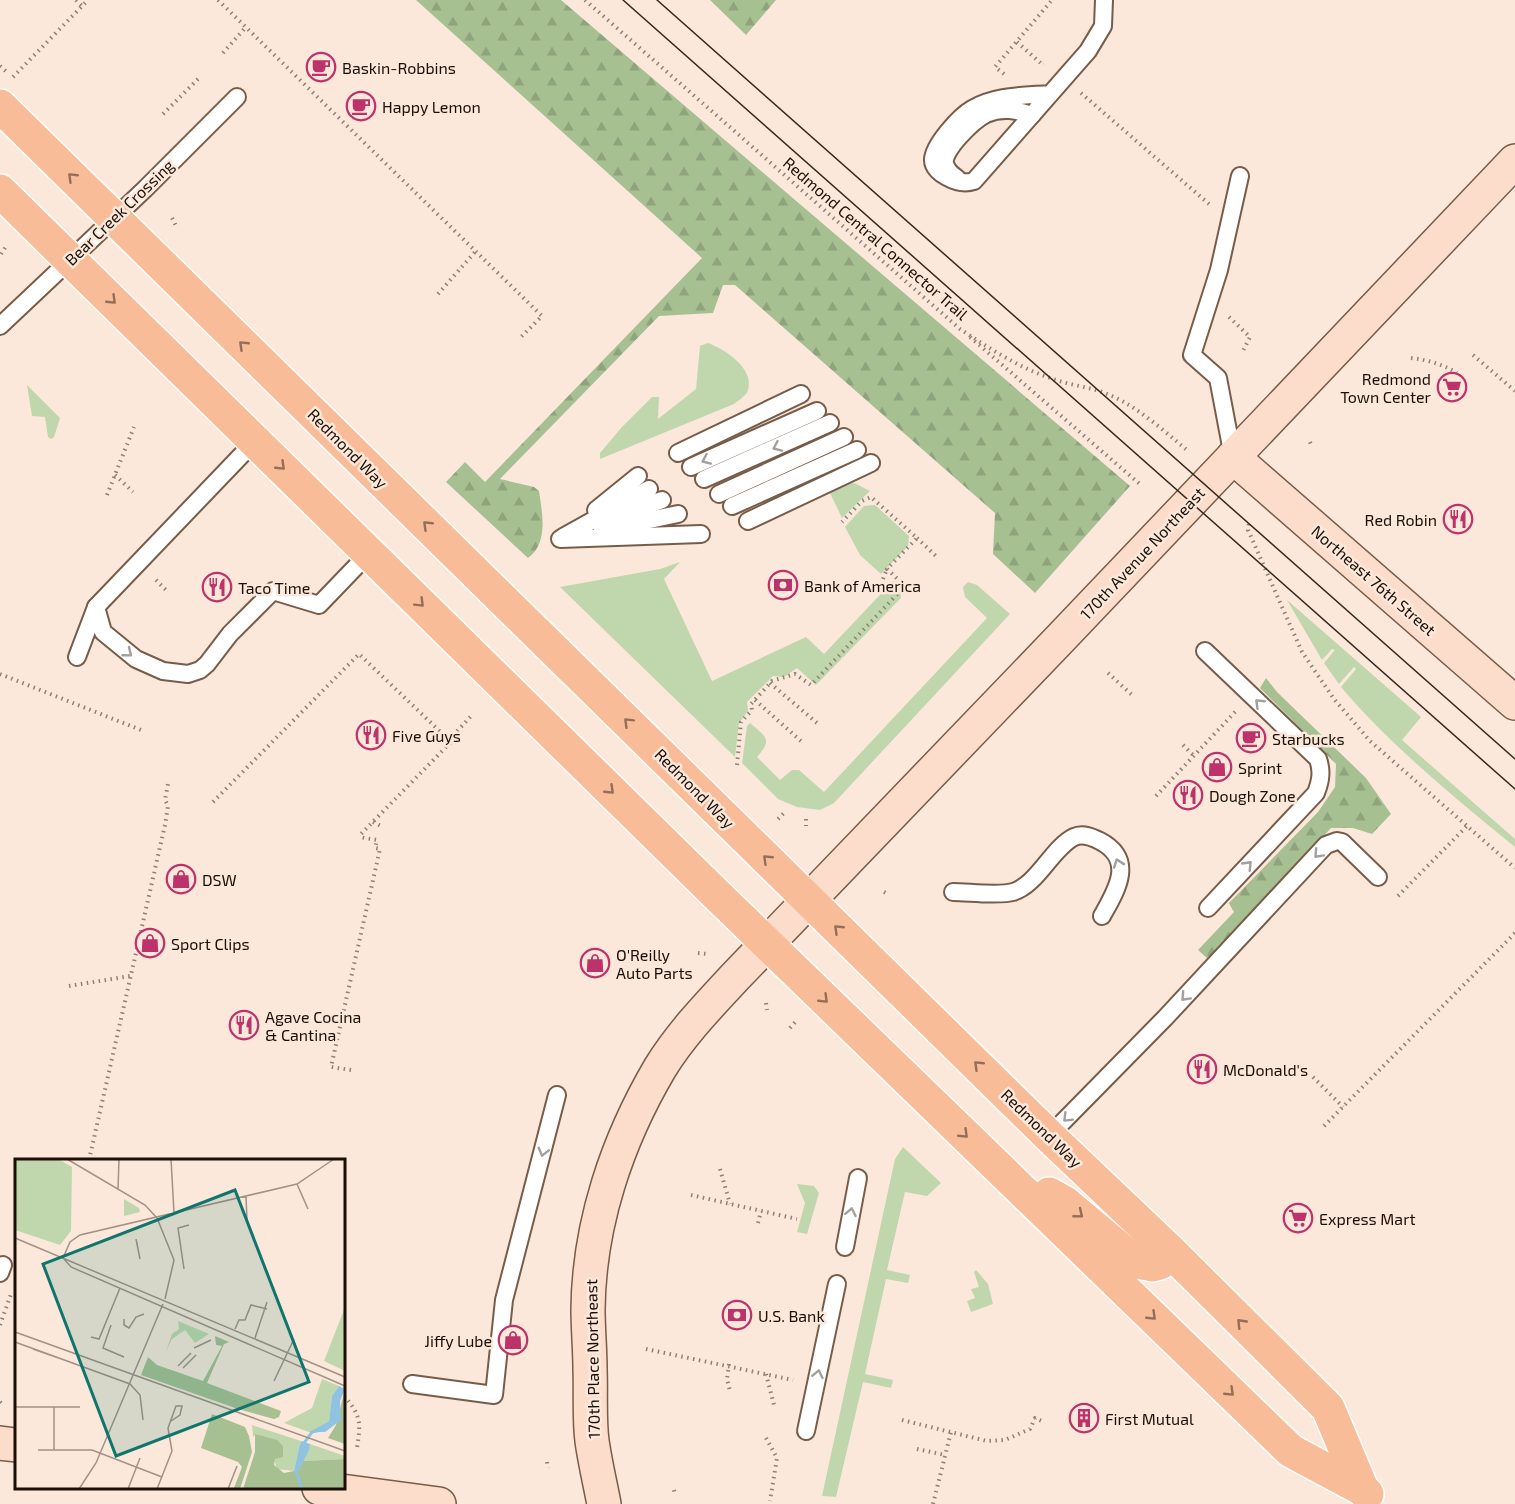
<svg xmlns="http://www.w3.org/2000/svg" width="1515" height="1504" font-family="'Exo 2',sans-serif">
  <defs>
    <pattern id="forest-firs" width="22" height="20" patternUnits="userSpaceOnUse" patternTransform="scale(1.5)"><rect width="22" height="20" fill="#a7c092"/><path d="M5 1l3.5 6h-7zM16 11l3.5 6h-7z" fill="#8fa47c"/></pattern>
  </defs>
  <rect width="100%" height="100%" fill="#fbe8da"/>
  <g fill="#c0d7ad">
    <path d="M 708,343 C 725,349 755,369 748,390 C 746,396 739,400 734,404 L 600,459 L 600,453 L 622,427 L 652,397 L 659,397 L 658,419 L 696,389 L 700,346 Z"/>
    <polygon points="27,385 60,418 54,437 51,439 48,437 45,417 32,416"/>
    <polygon points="854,483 870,491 842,518 829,491 844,484"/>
    <polygon points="875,505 909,536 908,546 881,574 860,555 845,527 864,506"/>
    <polygon points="680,562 664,579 712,681 806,637 824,654 893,581 900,587 901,598 816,685 797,668 784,677 773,676 747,702 748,711 739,723 735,757 560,587 660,569"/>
    <path d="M 968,582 L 977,585 L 1010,614 L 834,803 L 820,810 L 797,807 L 778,799 L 742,763 L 747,726 L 750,723 C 766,737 773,739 757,757 L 780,780 L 792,770 L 799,770 L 824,792 L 987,618 L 965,597 L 963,587 Z"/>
    <path d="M 1287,600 L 1421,717 L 1402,740 L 1515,839 L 1515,847 C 1454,797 1392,747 1341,687 L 1356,669 L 1354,667 L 1339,684 L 1324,663 L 1335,650 L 1332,649 L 1322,660 Z"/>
    <polygon points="903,1147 941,1183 927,1196 905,1192 887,1270 910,1275 908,1283 886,1279 865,1374 893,1380 891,1388 863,1382 836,1497 822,1496 895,1159"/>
    <polygon points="797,1184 814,1186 819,1193 807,1234 797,1232 805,1203"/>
    <polygon points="976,1270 988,1284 993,1304 971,1312 967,1301 975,1298 971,1289 979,1287 974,1272"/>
  </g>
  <g fill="url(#forest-firs)">
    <path d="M 416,0 L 561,0 L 1130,486 L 1035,593 L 993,554 L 995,513 L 735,285 L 723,285 L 713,313 L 659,316 L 500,479 L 534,487 L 539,491 C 542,512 549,543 528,558 L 446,482 L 465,462 L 485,482 L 702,258 Z"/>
    <polygon points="710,0 776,0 746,35"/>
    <polygon points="1266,678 1277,692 1366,778 1391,814 1372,834 1353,828 1331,828 1209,960 1198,950 1234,912 1229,903 1318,812 1335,787 1336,764 1260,688"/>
  </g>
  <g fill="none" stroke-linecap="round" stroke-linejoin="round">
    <g stroke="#775d49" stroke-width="20">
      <g id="lane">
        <path d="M 1050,94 C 1024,96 995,95 972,109 C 960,116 933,145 933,160 C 933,168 941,174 947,177 C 956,182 965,184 974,181 L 1088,51 L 1103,26 L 1104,0"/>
        <path d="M 957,178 C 952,175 947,170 945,164 C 942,150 974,120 986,114 C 1002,107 1016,110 1032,115"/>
        <polyline points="0,326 145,189 237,97"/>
        <polyline points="678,453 801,394"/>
        <polyline points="1233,457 1218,378 1192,355 1219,270 1240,176"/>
        <polyline points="691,467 817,411"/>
        <polyline points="704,479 830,423"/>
        <polyline points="719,494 844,437"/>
        <polyline points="732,506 857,450"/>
        <polyline points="596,510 638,476"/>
        <polyline points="611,519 662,500"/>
        <polyline points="748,521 871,463"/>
        <polyline points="602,530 678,514"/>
        <polyline points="563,537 649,489"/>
        <polyline points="560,539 701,534"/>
        <polyline points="96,607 103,632 136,659 163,671 188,674 200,670 207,664 230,634 273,591 319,605 369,553"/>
        <path d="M 1205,651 L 1318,759 C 1322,771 1321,780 1316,793 L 1208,908"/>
        <polyline points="77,657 96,607 255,441"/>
        <path d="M 953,892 C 968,892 999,896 1013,892 C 1037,885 1052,848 1074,837 C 1083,833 1092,837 1100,841 C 1136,860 1116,891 1102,916"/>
        <polyline points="1049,1136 1165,1018 1326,845 1337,841 1342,842 1378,877"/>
        <polyline points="845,1247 858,1178"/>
        <polyline points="0,1273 3,1265"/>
        <polyline points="412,1384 494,1395 504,1300 557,1095"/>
        <polyline points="806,1431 837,1284"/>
      </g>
    </g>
    <g stroke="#775d49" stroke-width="36">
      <g id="secondary">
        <polyline points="1233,457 1515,703"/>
        <polyline points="0,1443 16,1445"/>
        <polyline points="319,1488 439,1504"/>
        <path d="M 604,1504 C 600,1483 595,1462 592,1441 C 589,1418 591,1393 590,1369 C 590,1349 588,1329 588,1309 C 589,1224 617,1141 660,1068 C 681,1034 708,1006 735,977 L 1058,641 L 1515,161"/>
      </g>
    </g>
    <g stroke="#fff" stroke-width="36">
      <g id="primary">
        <polyline points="0,106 1049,1136 1170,1251 1328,1408 1362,1489"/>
        <polyline points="0,191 718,896 1291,1451 1362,1489 1367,1494"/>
        <polyline points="1049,1194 1065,1203 1134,1261 1153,1265 1160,1263 1170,1251"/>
      </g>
    </g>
    <g stroke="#908176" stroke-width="4" stroke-dasharray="1.5 4.5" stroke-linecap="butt">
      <polyline points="76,0 82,6"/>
      <polyline points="218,0 542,316 521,337"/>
      <path d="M 585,0 L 960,329 C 989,348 1019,368 1053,379 C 1072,386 1093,387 1112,396 C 1139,408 1164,431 1187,450"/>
      <polyline points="1017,42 1043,65 1044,64"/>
      <polyline points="223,53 246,27"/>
      <polyline points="0,66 8,73"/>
      <polyline points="1004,74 995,67 1052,0"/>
      <polyline points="13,77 88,0"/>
      <polyline points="1081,93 1209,204"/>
      <polyline points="163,114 199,78"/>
      <polyline points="172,218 177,228"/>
      <polyline points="1,254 7,245"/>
      <polyline points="438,294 475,252"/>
      <polyline points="1229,317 1250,337 1242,353"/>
      <polyline points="970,337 1142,486"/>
      <polyline points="1473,355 1515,391"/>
      <path d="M 1411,358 C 1428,360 1442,364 1457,373"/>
      <polyline points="1310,442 1312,447"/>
      <polyline points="115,475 133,492"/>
      <polyline points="107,495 134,427"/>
      <polyline points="1249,524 1248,530 1302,652 1334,699 1370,741 1515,868"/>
      <polyline points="917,538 938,558"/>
      <polyline points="883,579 887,569"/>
      <polyline points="156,580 168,592"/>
      <polyline points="1108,673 1132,695"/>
      <polyline points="0,674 141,730 142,732"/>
      <polyline points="770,683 817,723"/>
      <polyline points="755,700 801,741"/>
      <polyline points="449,740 473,714"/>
      <polyline points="1183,745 1194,756"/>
      <polyline points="737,765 741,722 752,710 751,704 772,681 795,674 811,685 905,586 887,569 917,538 871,497 862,501 842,522"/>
      <polyline points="1156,796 1236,711"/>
      <polyline points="213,802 359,654 451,742 359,836"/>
      <polyline points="778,819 785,812"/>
      <polyline points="806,819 806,826"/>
      <polyline points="373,822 383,827"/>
      <polyline points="884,892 886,893"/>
      <polyline points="1398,896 1467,826"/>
      <polyline points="698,953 707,954"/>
      <polyline points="69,986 130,976"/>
      <polyline points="766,1003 767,1010"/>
      <polyline points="790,1028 798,1019"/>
      <polyline points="351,1070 331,1067 380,849 375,848 377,840 359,837"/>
      <polyline points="1313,1077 1343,1107"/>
      <polyline points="1324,1126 1515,933"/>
      <polyline points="89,1160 165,825 168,806 165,800 168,784"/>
      <polyline points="720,1169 730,1204"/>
      <polyline points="691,1195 797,1219"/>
      <polyline points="15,1219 16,1219"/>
      <polyline points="758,1223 761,1211"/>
      <polyline points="0,1325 11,1294"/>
      <polyline points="646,1349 793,1380"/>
      <polyline points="729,1364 727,1379 730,1391"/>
      <polyline points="766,1374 774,1405"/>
      <path d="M 344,1396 C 361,1415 361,1423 357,1448"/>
      <polyline points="0,1402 3,1405"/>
      <polyline points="902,1420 987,1441 1005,1440 1030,1429 1035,1418 1044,1422"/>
      <polyline points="766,1438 777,1458 770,1501"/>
      <polyline points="917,1449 945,1455"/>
      <polyline points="547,1462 548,1468"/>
      <polyline points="674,1490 675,1494"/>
      <polyline points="933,1504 951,1432"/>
    </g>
    <use href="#lane" stroke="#fff" stroke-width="16"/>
    <use href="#secondary" stroke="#fcddcc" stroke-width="33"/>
    <use href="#primary" stroke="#f8bc99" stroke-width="33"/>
    <g stroke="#342920" stroke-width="1.5">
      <polyline points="623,0 1515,789"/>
      <polyline points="657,0 1515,759"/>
    </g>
  </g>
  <defs><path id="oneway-chevron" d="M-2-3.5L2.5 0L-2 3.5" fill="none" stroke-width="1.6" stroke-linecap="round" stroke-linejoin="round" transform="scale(1.5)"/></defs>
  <g stroke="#946e57">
    <use href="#oneway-chevron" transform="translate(72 177) rotate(-136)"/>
    <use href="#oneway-chevron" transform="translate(112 300) rotate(44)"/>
    <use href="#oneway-chevron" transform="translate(243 345) rotate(-136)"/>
    <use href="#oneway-chevron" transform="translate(281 466) rotate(44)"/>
    <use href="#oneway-chevron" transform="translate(427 525) rotate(-136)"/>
    <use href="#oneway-chevron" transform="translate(420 603) rotate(45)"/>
    <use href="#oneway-chevron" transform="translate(628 722) rotate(-135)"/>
    <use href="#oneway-chevron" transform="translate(610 790) rotate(44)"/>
    <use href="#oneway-chevron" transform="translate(767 859) rotate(-136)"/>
    <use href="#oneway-chevron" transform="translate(838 929) rotate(-136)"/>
    <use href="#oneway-chevron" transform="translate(824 999) rotate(44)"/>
    <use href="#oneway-chevron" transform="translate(978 1065) rotate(-136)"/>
    <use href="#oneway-chevron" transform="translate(964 1134) rotate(44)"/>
    <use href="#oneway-chevron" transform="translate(1079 1214) rotate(39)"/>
    <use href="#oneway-chevron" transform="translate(1152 1316) rotate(44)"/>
    <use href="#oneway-chevron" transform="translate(1241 1323) rotate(-134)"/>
    <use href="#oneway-chevron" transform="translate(1230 1392) rotate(44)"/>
  </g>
  <g stroke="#a39f9c">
    <use href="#oneway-chevron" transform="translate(777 447) rotate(156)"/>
    <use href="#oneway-chevron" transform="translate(706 460) rotate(156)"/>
    <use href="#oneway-chevron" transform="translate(128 653) rotate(39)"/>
    <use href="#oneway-chevron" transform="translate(1259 703) rotate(-136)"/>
    <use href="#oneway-chevron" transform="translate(1318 854) rotate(133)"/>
    <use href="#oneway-chevron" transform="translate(1118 863) rotate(-109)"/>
    <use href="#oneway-chevron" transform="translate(1248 865) rotate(-46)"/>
    <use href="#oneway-chevron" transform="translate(1185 997) rotate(133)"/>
    <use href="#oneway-chevron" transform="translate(1067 1118) rotate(135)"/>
    <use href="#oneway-chevron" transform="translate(543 1152) rotate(104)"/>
    <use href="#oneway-chevron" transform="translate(851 1212) rotate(-79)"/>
    <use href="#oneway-chevron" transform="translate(818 1374) rotate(-78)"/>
  </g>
  <defs>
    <g id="cafe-ring" transform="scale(1.5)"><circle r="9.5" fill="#fbe8da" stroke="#bd326a" stroke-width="1.5"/><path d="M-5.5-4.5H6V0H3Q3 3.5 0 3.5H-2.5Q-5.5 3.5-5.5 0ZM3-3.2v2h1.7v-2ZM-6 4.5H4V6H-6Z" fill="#bd326a"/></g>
    <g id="supermarket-ring" transform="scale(1.5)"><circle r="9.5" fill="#fbe8da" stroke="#bd326a" stroke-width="1.5"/><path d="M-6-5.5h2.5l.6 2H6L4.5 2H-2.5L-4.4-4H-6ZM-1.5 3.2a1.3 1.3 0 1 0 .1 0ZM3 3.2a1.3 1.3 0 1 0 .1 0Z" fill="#bd326a"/></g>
    <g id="restaurant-ring" transform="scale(1.5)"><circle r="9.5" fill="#fbe8da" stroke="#bd326a" stroke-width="1.5"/><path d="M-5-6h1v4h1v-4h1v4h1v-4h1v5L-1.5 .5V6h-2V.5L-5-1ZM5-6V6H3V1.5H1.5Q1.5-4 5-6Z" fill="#bd326a"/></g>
    <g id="bank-ring" transform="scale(1.5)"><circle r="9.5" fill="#fbe8da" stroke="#bd326a" stroke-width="1.5"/><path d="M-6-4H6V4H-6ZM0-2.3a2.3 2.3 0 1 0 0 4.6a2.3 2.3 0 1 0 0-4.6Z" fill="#bd326a"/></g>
    <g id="shop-ring" transform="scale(1.5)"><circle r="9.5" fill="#fbe8da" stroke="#bd326a" stroke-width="1.5"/><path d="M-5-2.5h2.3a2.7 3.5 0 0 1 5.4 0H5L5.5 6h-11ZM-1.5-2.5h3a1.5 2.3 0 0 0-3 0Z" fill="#bd326a"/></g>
    <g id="building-ring" transform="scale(1.5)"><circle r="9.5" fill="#fbe8da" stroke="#bd326a" stroke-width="1.5"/><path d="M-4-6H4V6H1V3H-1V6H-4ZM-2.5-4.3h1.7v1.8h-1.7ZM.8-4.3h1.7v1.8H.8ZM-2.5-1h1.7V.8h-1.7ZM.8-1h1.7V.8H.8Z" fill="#bd326a"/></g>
  </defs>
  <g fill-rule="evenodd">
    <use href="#cafe-ring" x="321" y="67"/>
    <use href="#cafe-ring" x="361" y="106"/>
    <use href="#supermarket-ring" x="1452" y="387"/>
    <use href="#restaurant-ring" x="1458" y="519"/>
    <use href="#bank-ring" x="783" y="585"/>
    <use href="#restaurant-ring" x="217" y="587"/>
    <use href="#restaurant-ring" x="371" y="735"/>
    <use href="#cafe-ring" x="1251" y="738"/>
    <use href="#shop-ring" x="1217" y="767"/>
    <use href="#restaurant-ring" x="1188" y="795"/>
    <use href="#shop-ring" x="181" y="879"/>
    <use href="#shop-ring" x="150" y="943"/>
    <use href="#shop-ring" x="595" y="963"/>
    <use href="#restaurant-ring" x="244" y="1025"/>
    <use href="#restaurant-ring" x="1202" y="1069"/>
    <use href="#supermarket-ring" x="1298" y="1218"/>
    <use href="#bank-ring" x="737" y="1315"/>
    <use href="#shop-ring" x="513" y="1340"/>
    <use href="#building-ring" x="1084" y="1418"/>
  </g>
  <g text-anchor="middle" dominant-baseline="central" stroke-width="5" stroke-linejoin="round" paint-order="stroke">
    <g font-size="16" fill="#190f07" stroke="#fbe8da" text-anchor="start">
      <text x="342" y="67">Baskin-Robbins</text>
      <text x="382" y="106">Happy Lemon</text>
      <text x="1431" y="378" text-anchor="end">Redmond<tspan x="1431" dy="18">Town Center</tspan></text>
      <text x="1437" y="519" text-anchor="end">Red Robin</text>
      <text x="804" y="585">Bank of America</text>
      <text x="238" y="587">Taco Time</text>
      <text x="392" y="735">Five Guys</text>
      <text x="1272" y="738">Starbucks</text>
      <text x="1238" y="767">Sprint</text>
      <text x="1209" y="795">Dough Zone</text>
      <text x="202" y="879">DSW</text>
      <text x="171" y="943">Sport Clips</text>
      <text x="616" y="954">O'Reilly<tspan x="616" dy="18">Auto Parts</tspan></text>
      <text x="265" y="1016">Agave Cocina<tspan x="265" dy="18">&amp; Cantina</tspan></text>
      <text x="1223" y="1069">McDonald's</text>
      <text x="1319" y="1218">Express Mart</text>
      <text x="758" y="1315">U.S. Bank</text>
      <text x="492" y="1340" text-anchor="end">Jiffy Lube</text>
      <text x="1105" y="1418">First Mutual</text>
    </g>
    <g font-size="16" fill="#190f07" stroke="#fbe8da">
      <text transform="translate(119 212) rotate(-44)">Bear Creek Crossing</text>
      <text transform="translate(876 238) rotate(41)">Redmond Central Connector Trail</text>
      <text transform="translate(348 448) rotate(45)">Redmond Way</text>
      <text transform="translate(1142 553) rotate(-47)">170th Avenue Northeast</text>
      <text transform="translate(1374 580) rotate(41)">Northeast 76th Street</text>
      <text transform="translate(695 788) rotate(45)">Redmond Way</text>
      <text transform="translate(1042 1128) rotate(44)">Redmond Way</text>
      <text transform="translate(592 1359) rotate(-91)">170th Place Northeast</text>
    </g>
  </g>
  <g transform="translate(15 1159)">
    <rect width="330" height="330" fill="#fbe8da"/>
    <path d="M 109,40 L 124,49 L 125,53 L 109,57 ZM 163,162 L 194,175 L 180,184 L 170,171 L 157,180 L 151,192 L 157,175 L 164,170 ZM 307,220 L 324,227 L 317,237 L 314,262 L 294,273 L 269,264 L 297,249 ZM 237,266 L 286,282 L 279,312 L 262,310 L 259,300 L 264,298 L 241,275 L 238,278 ZM 295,285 L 330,297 L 330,300 L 287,302 Z" fill="#c0d7ad"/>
    <path d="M 200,177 L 214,183 L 209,185 L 192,224 L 266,252 L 264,258 L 259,260 L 223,250 L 126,216 L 133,198 L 142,206 L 188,222 L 207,187 L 201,186 ZM 330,230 L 330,285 L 313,279 L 321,266 ZM 197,255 L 230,268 L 234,277 L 237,293 L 225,330 L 214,330 L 219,329 L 227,308 L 223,303 L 186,289 ZM 240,275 L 262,281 L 268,287 L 268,298 L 260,300 L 259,306 L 269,314 L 284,311 L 287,302 L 330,300 L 330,330 L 228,330 L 240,293 Z" fill="#a7c092"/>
    <path d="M 0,0 L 43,0 L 57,8 L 56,72 L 45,86 L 0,71 ZM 330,148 L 330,212 L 309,202 Z" fill="#c0d7ad"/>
    <path d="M 324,227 L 330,230 L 325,242 L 326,261 L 310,273 L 294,273 L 314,262 L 317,237 ZM 286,282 L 295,285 L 294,291 L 284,311 L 279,312 Z" fill="#8fc3e1"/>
    <path fill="none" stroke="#8fc3e1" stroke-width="3" d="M 287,330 L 281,312 L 286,288 L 297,273 L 306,271"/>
    <path fill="none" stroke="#a19186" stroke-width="1.5" d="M 52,0 L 130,46 L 142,59 L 159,101 L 150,140M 156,0 L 159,54M 282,25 L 293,50M 103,30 L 104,0M 231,37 L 232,62M 0,79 L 330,218M 121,80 L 125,100M 48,99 L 55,83 L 65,76 L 282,25 L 319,0M 48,99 L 56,108 L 330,227M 169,110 L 163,69 L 174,66M 109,160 L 109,166 L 114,169 L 121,158 L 129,155M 96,166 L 88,189 L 109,198M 220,170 L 224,161 L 230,161 L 236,146 L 252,150M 0,173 L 330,292M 76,178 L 84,180 L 105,129M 240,179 L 252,143M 0,183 L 115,225 L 125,236 L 128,261M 179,189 L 196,181M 18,190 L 55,203M 163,207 L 176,194M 168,209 L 181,196M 259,222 L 279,180M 0,248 L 65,248M 23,291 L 77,291 L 147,318M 39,291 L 39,248M 64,330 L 81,304 L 148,145M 113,330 L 125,299M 142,330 L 157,292 L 153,269 L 161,247 L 167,247 L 165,256 L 156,262M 213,330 L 222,307"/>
    <path fill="#0f766e" fill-opacity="0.15" stroke="#0f766e" stroke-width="3" d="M 220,31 L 294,223 L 101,297 L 28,105 Z"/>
    <rect width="330" height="330" fill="none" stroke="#190f07" stroke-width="3"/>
  </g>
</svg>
